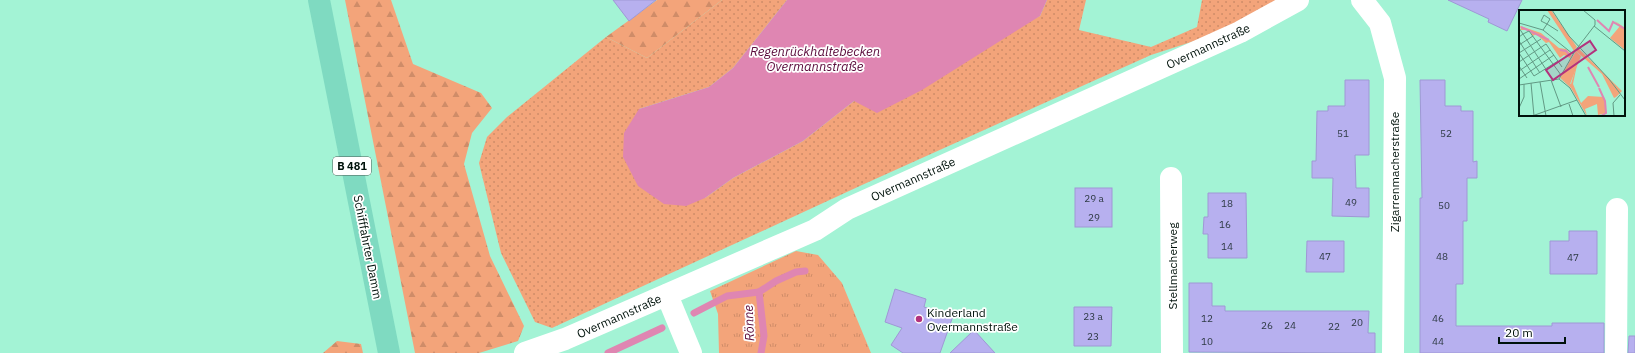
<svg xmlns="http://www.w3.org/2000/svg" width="1635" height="353" viewBox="0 0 1635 353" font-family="'IBM Plex Sans',sans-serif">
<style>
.grass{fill:url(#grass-dots)}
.forest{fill:url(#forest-firs)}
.park{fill:url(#park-tufts)}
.water{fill:#df86b2}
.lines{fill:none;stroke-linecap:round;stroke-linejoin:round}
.stream{stroke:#df86b2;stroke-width:7}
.building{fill:#b7b0ef;stroke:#9f98d5}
.street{stroke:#fff;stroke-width:22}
.primary{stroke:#7fdac1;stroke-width:22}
.poi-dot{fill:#b3327d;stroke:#fff;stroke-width:1.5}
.labels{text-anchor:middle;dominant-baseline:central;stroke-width:3.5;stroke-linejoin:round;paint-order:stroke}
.number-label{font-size:10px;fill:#2e3a44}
.shield{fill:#fff;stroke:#4c5954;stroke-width:1}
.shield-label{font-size:11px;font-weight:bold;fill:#00120b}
.street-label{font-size:12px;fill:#00120b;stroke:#fff}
.poi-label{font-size:12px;fill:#00120b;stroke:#fff;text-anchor:start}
.water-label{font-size:13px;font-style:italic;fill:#5b0c3c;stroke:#fff}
.inset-river{fill:none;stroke:#df86b2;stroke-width:2}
.inset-road{fill:none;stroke:#629984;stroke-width:1}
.view{fill:#b3327d;fill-opacity:0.15;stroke:#b3327d;stroke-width:2}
.inset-edge{fill:none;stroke:#00120b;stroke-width:2}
</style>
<defs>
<pattern id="grass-dots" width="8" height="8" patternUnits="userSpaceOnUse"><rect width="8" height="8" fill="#f3a47a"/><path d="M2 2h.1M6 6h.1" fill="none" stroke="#cf8c68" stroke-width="1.8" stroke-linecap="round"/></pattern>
<pattern id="forest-firs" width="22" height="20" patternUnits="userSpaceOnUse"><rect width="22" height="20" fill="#f3a47a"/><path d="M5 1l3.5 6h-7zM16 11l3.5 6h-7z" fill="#cf8c68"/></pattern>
<pattern id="park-tufts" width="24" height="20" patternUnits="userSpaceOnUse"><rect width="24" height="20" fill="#f3a47a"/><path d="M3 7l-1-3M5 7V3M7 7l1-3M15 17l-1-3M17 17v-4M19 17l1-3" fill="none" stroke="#cf8c68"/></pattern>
</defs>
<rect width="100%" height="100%" fill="#a3f3d5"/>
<path class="grass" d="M722 0H787L733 68 709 87 639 109 705 198 733 178 803 141 854 101 1040 16 1047 0H1086L1079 30 1151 47 1197 27 1202 0H1278L1210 36 1151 55 862 185 552 328 535 322 501 253 479 163 487 137 507 117 606 37 647 58Z"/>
<g class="forest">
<path d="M345 0H391L413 64 481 93 492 108 472 133 464 164 490 256 524 326 518 341 479 353H415Z"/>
<path d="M657 0H722L647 58 606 37Z"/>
<path d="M337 341 361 344 363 353H323Z"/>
</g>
<path class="park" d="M796 251 818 255 842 283 871 353H719L718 314 710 291Z"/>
<path class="water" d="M787 0H1047L1040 16 922 90 877 113 854 101 803 141 733 178 705 198 686 206 664 204 638 186 623 157 624 133 639 109 709 87 733 68Z"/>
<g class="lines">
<g class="stream">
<path d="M759 292 764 336 761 353"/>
<path d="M694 313 727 296 759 292 776 281 796 272 805 271"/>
<path d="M608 353 662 328"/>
</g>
</g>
<g class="building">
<path d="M613 0H656L629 21Z"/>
<path d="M1448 0H1522L1507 31 1488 22 1489 19Z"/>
<path d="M1345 80H1369V155H1355L1356 188H1369V217L1332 216 1333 178H1312V161H1316L1317 111H1328V106H1345Z"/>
<path d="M1420 80H1445V106H1461V111H1473V162L1477 161V178H1467V221H1463V284H1456V326H1552V323H1604V353H1420V198H1422Z"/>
<rect x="1075" y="188" width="37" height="39"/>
<path d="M1208 193H1246L1247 258H1208V234H1203L1204 217H1208Z"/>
<path d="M1569 231H1597V274H1550V241H1569Z"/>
<path d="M1307 241H1344V272H1306Z"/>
<path d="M1189 283H1212V306H1225V311H1369L1368 333H1375V353L1189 352Z"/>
<path d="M895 289 926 299 924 307 953 316 940 353H903L891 345 902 328 885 322Z"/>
<path d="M1074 307H1112L1111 346H1074Z"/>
<path d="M974 330 995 353H950Z"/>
<path d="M1629 336H1635V353H1628Z"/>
</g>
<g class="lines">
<g class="street">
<path d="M1362 0 1380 23 1395 78 1393 353"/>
<path d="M1171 178 1172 353"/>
<path d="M667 295 691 353"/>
<path d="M525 353 565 339 815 230 847 209 1240 32 1298 0"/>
<path d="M1616 353 1617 209"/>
</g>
<path class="primary" d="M319 0 389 353"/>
</g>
<circle class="poi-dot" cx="919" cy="319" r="4"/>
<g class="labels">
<g class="number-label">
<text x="1343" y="133">51</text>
<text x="1446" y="133">52</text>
<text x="1094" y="198">29 a</text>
<text x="1351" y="202">49</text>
<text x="1227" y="203">18</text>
<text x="1444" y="205">50</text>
<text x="1094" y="217">29</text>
<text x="1225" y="224">16</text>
<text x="1227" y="246">14</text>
<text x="1325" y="256">47</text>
<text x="1442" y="256">48</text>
<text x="1573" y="257">47</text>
<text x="1093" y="316">23 a</text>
<text x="1207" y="318">12</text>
<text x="1438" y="318">46</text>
<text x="1357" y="322">20</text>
<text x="1267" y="325">26</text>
<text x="1290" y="325">24</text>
<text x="1334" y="326">22</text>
<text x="1093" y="336">23</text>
<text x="1207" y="341">10</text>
<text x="1438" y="341">44</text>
</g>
<rect class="shield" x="333" y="157" width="38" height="18" rx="3"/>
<g class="shield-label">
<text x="352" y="166">B 481</text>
</g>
<g class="street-label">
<text transform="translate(1208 46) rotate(-25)">Overmannstraße</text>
<text transform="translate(1394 172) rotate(-90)">Zigarrenmacherstraße</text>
<text transform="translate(913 179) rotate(-24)">Overmannstraße</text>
<text transform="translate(368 247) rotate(79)">Schifffahrter Damm</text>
<text transform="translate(1172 266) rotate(-90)">Stellmacherweg</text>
<text transform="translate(619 316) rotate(-24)">Overmannstraße</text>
</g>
<g class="poi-label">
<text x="927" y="312">Kinderland<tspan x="927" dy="14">Overmannstraße</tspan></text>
</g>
<g class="water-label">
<text x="815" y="51">Regenrückhaltebecken<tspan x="815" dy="15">Overmannstraße</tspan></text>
<text transform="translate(749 323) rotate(-92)">Rönne</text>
</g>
</g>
<g transform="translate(1519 10)">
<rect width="106" height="106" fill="#a3f3d5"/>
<path d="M28 0H32L58 37 55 41ZM96 11 106 18V40L91 28 101 16ZM57 41 62 46 51 74 41 68Z" fill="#f3a47a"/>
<path d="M59 38 103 81 97 87 95 88 83 64 57 41ZM59 50 54 74 62 93 69 86 85 87 87 103 79 105 78 94 66 99 68 106 52 78 41 68 52 74Z" fill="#f3a47a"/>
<path d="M1 16 22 23 40 38 47 39 53 45 51 48 45 45 41 48 30 32 27 33 17 24 14 26 10 20H2Z" fill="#f3a47a"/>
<path class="inset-river" d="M78 10 90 21 94 12 106 19M2 17 30 30M41 40 47 41 51 46M69 57 80 77M80 78 86 91 87 103 82 106"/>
<path class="inset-road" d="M33 0 50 26 90 69 106 90M0 5V18L4 24 0 27M0 13 24 20 54 44M75 16 106 41M24 20 28 14 31 9 25 5 22 11 28 14 39 21M22 29 0 43 15 66 39 51M0 31 21 63M0 35 14 26M0 52 27 34 43 57M0 56 8 68M0 61 31 40M30 64 4 24 10 21 42 65M0 69 35 45M40 69 56 41 76 15V10L64 0M40 69 51 78 67 106M32 70 42 97M21 72 27 106M12 73 15 106M0 75 40 69M50 94 54 106M0 98 5 87V74M13 106 58 90M95 106 94 93 101 85"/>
<path class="view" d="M71 31 77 40 34 70 27 60Z"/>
<rect width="106" height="106" class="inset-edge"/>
</g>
<path d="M1499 337v6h66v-6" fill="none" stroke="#00120b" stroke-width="2"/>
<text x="1505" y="337" font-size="12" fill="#00120b" stroke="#ffffff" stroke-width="3" paint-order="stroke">20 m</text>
</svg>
